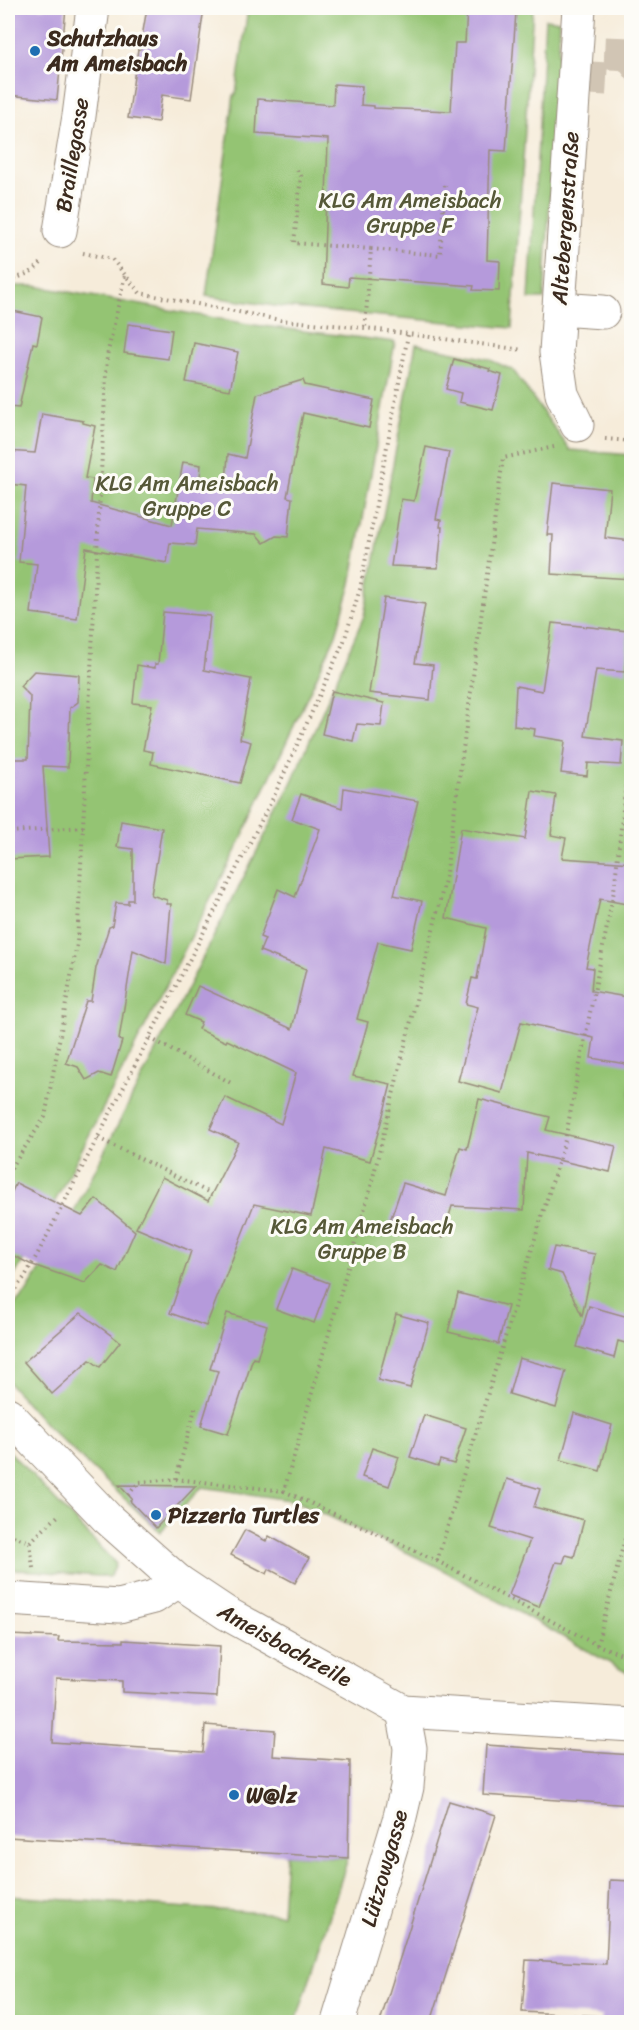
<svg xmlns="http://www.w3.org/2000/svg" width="639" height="2030" viewBox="0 0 639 2030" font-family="Sriracha,sans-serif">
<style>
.green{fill:#94c473;stroke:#687748;stroke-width:1.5}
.building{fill:#b59adb}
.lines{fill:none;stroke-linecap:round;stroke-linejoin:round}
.minor-tunnel{stroke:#d1c5b4;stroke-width:33;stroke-dasharray:33 16;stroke-linecap:butt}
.minor-casing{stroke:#988b7c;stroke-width:35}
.path{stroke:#988b7c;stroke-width:4;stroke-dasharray:1.5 4.5;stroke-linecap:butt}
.minor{stroke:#fff;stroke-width:33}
.poi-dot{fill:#1f6fb2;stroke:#fdfcf7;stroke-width:2}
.labels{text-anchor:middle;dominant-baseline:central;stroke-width:6;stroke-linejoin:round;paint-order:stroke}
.poi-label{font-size:22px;font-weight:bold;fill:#3b2a1e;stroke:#fdfcf7;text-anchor:start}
.street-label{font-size:22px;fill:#3b2a1e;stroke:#fdfcf7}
.park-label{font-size:22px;fill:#565838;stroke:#fdfcf7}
</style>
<rect width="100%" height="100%" fill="#fdfcf7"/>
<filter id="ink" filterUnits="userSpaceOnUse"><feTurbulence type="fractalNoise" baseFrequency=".0167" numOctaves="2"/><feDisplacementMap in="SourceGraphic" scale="12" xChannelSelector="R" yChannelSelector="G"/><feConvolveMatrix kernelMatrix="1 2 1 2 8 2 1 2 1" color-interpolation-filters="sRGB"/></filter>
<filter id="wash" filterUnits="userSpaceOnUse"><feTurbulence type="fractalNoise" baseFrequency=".008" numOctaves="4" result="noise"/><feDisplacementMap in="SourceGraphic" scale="24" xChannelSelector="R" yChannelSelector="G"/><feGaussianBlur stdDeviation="1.35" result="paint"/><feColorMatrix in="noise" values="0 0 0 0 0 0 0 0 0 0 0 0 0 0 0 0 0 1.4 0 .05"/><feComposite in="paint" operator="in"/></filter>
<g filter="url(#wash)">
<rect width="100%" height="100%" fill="#f6ecda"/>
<g class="green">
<path d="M248 8H533L512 328 282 307 206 296 234 95 236 94Z"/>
<path d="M545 19 560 21 544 299H529Z"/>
<path d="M8 286H35L254 325 395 342 351 584 336 635 240 842 32 1246 8 1286Z"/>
<path d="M416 344 488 359 513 370 570 450 631 455V1675L434 1565 296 1501 202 1487 160 1532 48 1427 8 1382V1312L26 1293 63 1233 289 788 364 616Z"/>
<path d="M8 1450 116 1564 110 1577 8 1569Z"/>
<path d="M286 1854 348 1858 296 2022H8V1896L282 1914Z"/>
</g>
<g id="blocks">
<g class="building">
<path d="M8 8H66L57 100 8 95Z"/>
<path d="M147 8H204L191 99 162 95 158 122 128 118 138 49H140Z"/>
<path d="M467 9 516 12 506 151 490 150 487 260 500 261 499 291 473 290 474 286 349 277 348 287 323 284 328 139 256 134 258 99 333 105 334 84 362 86 361 105 374 106V108L451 111 455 43H465Z"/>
<path d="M8 310 42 317 37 344 33 343 19 408 8 407Z"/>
<path d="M128 324 172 330 168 359 124 353Z"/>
<path d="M194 343 238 352 230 390 186 382Z"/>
<path d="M454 359 490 369 489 371 502 375 493 410 459 402 461 393 446 389Z"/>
<path d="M303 380 305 385 374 400 369 428 303 413 287 497 292 498 288 537 276 536 264 543 256 534 197 529 195 545 170 543 167 563 86 548 77 619 31 613 37 564 19 562 26 486 8 484V451L35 453 42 414 83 421V423L95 426 85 478 93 479 91 503 172 525 183 462 201 465 200 479 226 483 228 454 245 458 257 394Z"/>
<path d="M426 447 449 452 436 519 441 520 440 527H442L438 568 391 566 401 499 414 501Z"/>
<path d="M553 483 610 489 605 538 632 541V579L551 574 553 535H547Z"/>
<path d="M384 598 425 604 415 663 433 665 430 700 369 693Z"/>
<path d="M163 612 210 616 204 670 251 679 240 739 251 742 240 783 151 764 153 752 143 750 152 705 133 703 137 665 155 668V664H158Z"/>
<path d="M552 623 628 631 625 672 596 670 585 736 623 741 621 765 588 763 587 776 561 773 565 741 534 736 535 729 514 726 516 686 542 691Z"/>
<path d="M34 671 79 675 78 702 70 708 68 767 43 766 49 857 8 859V759H28L30 696 20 686Z"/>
<path d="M332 691 384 703 381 726 357 724 353 741 322 734Z"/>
<path d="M344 788 418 801 394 895 422 901 411 949 378 942 357 1019 368 1022 353 1076 391 1084 385 1108 370 1161 326 1149 311 1216 254 1204 206 1326 170 1313 191 1251 136 1228 162 1177 208 1201 238 1142 210 1129 225 1097 281 1124 296 1073 227 1040 226 1042 198 1029 201 1022 185 1015 198 986 292 1029 306 969 260 951 265 939 260 937 278 889 295 897 320 829 292 819 301 794 342 808Z"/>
<path d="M532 791 556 795 551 835 566 838 562 858 632 863V905L600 899 586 967 593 968 591 991 632 998V1065L591 1058 594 1038 521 1022 502 1093 458 1081 478 1007 466 1004 472 978 477 979 486 928 446 918 461 828 525 839Z"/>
<path d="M121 821 162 828 151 895 167 900V904H171L166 964 133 950 119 1040 122 1041 111 1077 99 1073 86 1080 78 1067 66 1063 86 1001H91L96 968 109 927 112 926 116 903 128 904V900H133V849L117 847Z"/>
<path d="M479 1099 550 1117 546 1130 616 1146 610 1172 527 1153 524 1210 452 1206 443 1237 390 1221 403 1183 446 1196 460 1147 467 1149Z"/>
<path d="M16 1183 82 1216 96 1199 135 1231 117 1272 102 1265 85 1283 30 1264 8 1253V1200Z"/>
<path d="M554 1247 595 1254 582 1316 562 1274 548 1270Z"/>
<path d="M292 1269 329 1283 314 1323 276 1309Z"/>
<path d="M458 1293 508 1306 498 1344 448 1332Z"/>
<path d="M589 1306 632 1318V1345L618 1341 614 1358 577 1347Z"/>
<path d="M81 1313 120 1342 100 1367 90 1360 52 1394 24 1362Z"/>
<path d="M227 1313 267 1325 257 1359 253 1358 228 1434 201 1426 218 1371 210 1369Z"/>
<path d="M396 1314 429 1323 410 1388 378 1380Z"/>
<path d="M519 1358 566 1371 556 1408 509 1394Z"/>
<path d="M574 1413 612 1425 600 1471 561 1460Z"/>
<path d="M424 1415 466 1428 454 1464 440 1460 438 1466 410 1457Z"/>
<path d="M372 1448 399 1457 389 1486 362 1477Z"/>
<path d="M507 1479 540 1489 534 1507 584 1520 574 1557 566 1555 563 1563 556 1562 539 1607 509 1595 530 1540 491 1528Z"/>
<path d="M119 1485 196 1486 156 1528 130 1501 132 1499Z"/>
<path d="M245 1530 266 1541 269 1536 309 1558 295 1583 269 1569 267 1574 231 1555Z"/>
<path d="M8 1635 59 1637 58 1641 123 1642V1640L220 1646 217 1697 122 1692V1681L56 1678 52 1742 203 1752 205 1725 275 1730 273 1756 350 1761 348 1858 8 1837Z"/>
<path d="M486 1745 632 1755V1805L483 1795Z"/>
<path d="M449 1801 496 1815 431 2022H380Z"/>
<path d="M610 1880 632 1881V2022H601L602 2016 522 2012 526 1960 606 1964Z"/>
</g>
</g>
</g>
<g filter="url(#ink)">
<use href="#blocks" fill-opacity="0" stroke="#988b7c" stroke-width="1.5"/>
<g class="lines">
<path class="minor-tunnel" d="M574 77 608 79 620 70 622 22"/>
<g class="minor-casing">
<g id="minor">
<path d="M60 231 79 116 93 8"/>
<path d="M559 309 603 312"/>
<path d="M577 425 562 394 556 352 579 8"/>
<path d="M8 1414 107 1518 178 1581 226 1613 403 1711 632 1725"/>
<path d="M8 1599 119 1606 154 1597 178 1581"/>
<path d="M338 2022 399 1821 407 1787 410 1748 403 1711"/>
</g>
</g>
<g class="path">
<path d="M297 170 301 176 294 243 371 249 365 328"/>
<path d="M371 249 440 255 445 185"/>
<path d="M83 253 112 259 140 293 280 320 365 328 523 350"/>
<path d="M8 280C21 277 36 272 43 260"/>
<path d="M605 439 632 441"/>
<path d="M554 447 503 458 445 880 371 1186 284 1491 437 1561 597 1645 632 1658"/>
<path d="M10 832 83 827"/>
<path d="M150 1038 231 1083"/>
<path d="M98 1138 212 1194"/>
<path d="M8 1173 45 1117 77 944 107 356 125 275"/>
<path d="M8 1298 24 1278 37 1255 274 796 344 641 360 589 408 335"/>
<path d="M176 1479 196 1405"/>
<path d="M128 1495 139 1482 176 1479 284 1491"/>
<path d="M8 1534 30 1542 33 1568"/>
<path d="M30 1542 60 1514"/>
<path d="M437 1561 565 1140 614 891 632 729"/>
<path d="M597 1645 632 1512"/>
</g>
<use href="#minor" class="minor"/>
</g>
</g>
<g class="poi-dot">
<circle cx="35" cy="51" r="6"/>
<circle cx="156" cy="1515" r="6"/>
<circle cx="234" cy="1795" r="6"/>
</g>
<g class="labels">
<g class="poi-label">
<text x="47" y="38">Schutzhaus<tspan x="47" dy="25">Am Ameisbach</tspan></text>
<text x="168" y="1515">Pizzeria Turtles</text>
<text x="246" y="1795">W@lz</text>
</g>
<g class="street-label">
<text transform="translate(72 155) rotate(-81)">Braillegasse</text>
<text transform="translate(565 218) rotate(-86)">Altebergenstraße</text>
<text transform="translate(285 1645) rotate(29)">Ameisbachzeile</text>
<text transform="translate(384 1868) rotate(-74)">Lützowgasse</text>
</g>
<g class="park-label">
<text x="410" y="200">KLG Am Ameisbach<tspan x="410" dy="25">Gruppe F</tspan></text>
<text x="187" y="483">KLG Am Ameisbach<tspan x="187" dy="25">Gruppe C</tspan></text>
<text x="362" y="1226">KLG Am Ameisbach<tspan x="362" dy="25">Gruppe B</tspan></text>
</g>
</g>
<rect width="639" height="2030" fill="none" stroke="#fdfcf7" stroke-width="30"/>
</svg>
